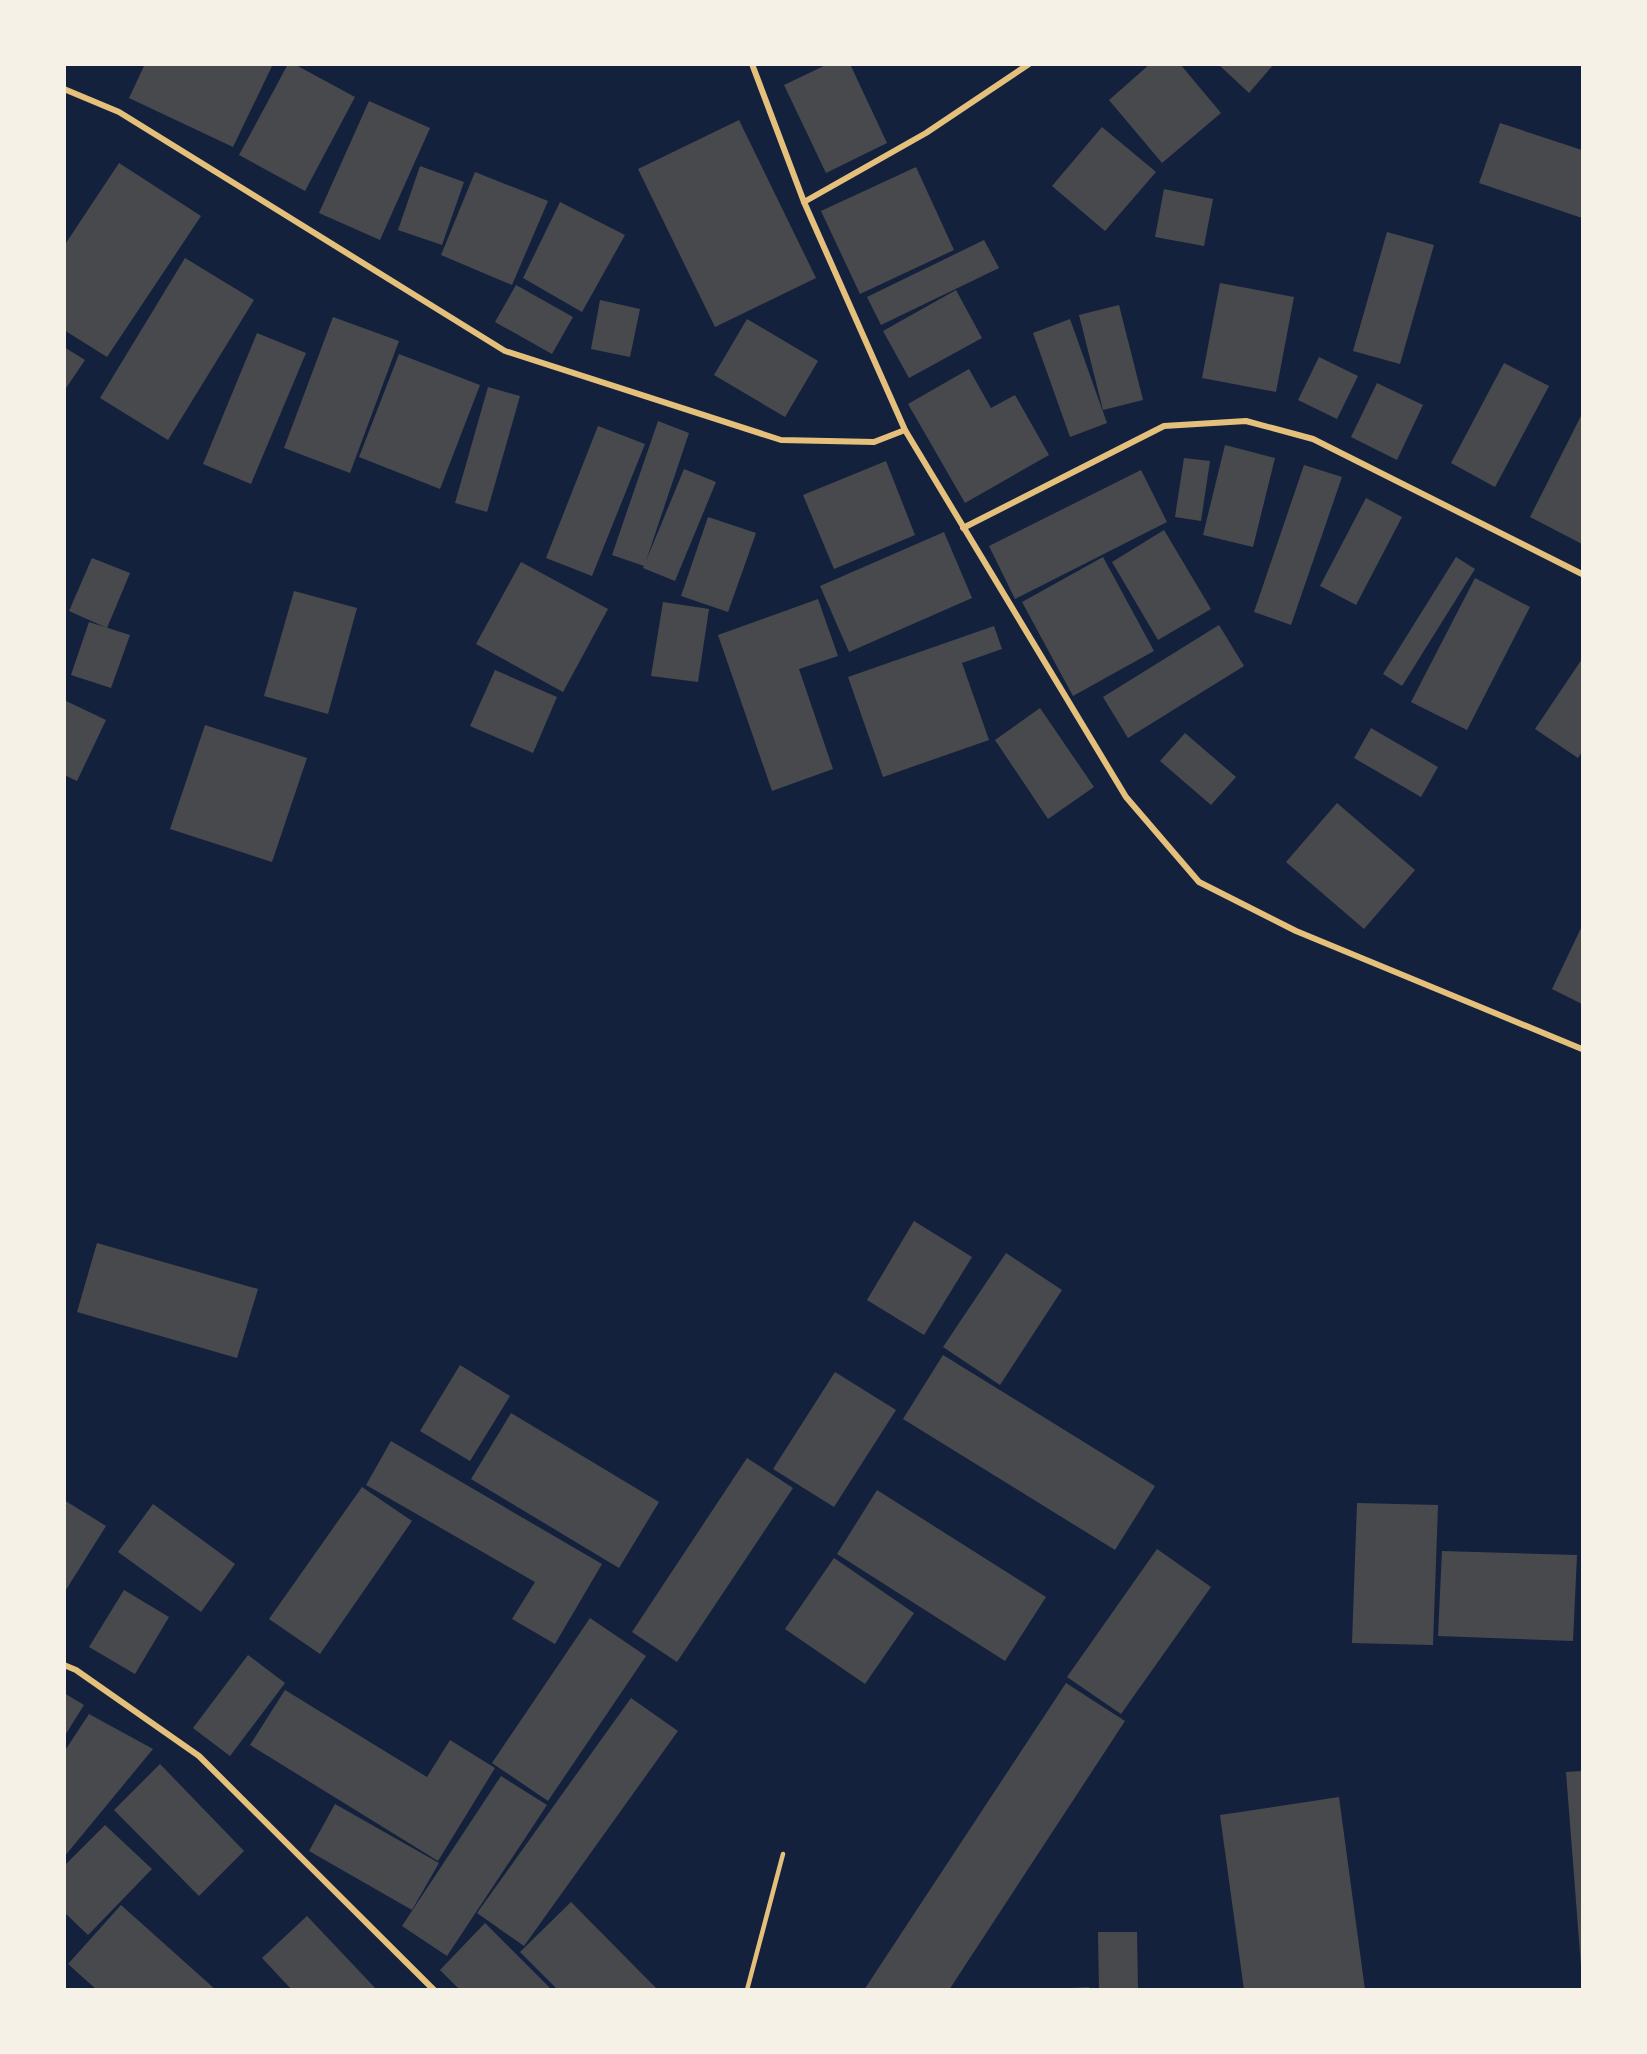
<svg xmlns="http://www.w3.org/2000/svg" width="1647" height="2054" viewBox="0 0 1647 2054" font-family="'Sofia Sans Condensed',sans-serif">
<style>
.building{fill:#48494c}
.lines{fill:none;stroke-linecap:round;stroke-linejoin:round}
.service{stroke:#e5c07b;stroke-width:4.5}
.minor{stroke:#e5c07b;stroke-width:6}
</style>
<rect width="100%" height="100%" fill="#14213d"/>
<g class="building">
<path d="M145 64H273L233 147 129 98Z"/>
<path d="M288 64H294L355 97 305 191 239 155Z"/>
<path d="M828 64H850L887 143 826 173 784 85Z"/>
<path d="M1150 64H1180L1221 113 1162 163 1109 100Z"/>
<path d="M1218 64H1274L1249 93Z"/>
<path d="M369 101 430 128 380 240 319 213Z"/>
<path d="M739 120 816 278 715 327 638 169Z"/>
<path d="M1500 123 1582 150V218L1479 183Z"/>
<path d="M1102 127 1156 172 1105 231 1052 186Z"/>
<path d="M119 163 201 216 107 357 64 330V246Z"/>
<path d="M420 166 464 182 442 245 398 230Z"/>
<path d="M916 167 954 250 860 294 821 211Z"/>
<path d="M475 172 548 201 512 285 441 255Z"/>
<path d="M1164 189 1213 199 1204 246 1155 237Z"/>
<path d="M560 202 625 235 582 312 523 278Z"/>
<path d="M1387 232 1434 245 1400 364 1353 351Z"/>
<path d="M984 240 999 268 881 325 867 297Z"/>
<path d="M185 258 254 300 168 440 100 398Z"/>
<path d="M1220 283 1294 297 1276 392 1202 378Z"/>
<path d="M516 285 573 317 552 354 495 322Z"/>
<path d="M956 290 982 338 909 378 883 331Z"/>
<path d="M600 300 640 309 630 357 591 349Z"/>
<path d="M1119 305 1143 400 1103 410 1079 315Z"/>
<path d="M333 317 399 341 350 473 284 448Z"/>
<path d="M747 319 818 361 785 417 714 375Z"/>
<path d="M1070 319 1107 423 1070 437 1033 333Z"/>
<path d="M257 333 306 353 251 484 203 464Z"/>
<path d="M64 347 85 360 64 391Z"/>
<path d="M399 354 480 385 440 489 359 457Z"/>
<path d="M1319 357 1358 376 1337 419 1298 400Z"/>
<path d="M1504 363 1549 386 1495 487 1451 463Z"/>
<path d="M969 369 991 408 1015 395 1049 455 965 503 908 404Z"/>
<path d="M1377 383 1423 405 1397 460 1351 437Z"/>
<path d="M488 387 520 396 487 512 455 503Z"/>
<path d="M1582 414V544L1530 517Z"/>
<path d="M658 421 689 433 646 561 684 469 716 482 675 581 643 568 644 566 612 555Z"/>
<path d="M598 426 645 444 592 576 546 558Z"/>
<path d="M1225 445 1275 458 1253 547 1203 535Z"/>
<path d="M1184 458 1210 461 1201 521 1175 517Z"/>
<path d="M886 461 915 535 834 569 803 495Z"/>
<path d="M1304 465 1342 477 1291 625 1254 612Z"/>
<path d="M1141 470 1167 522 1015 599 989 546Z"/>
<path d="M1366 498 1402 517 1356 605 1320 586Z"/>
<path d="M708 517 756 533 728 612 681 596Z"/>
<path d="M1164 530 1211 609 1158 640 1112 562Z"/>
<path d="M944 532 972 598 849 652 820 586Z"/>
<path d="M1103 557 1154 651 1073 696 1022 602Z"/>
<path d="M1456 557 1475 569 1402 686 1383 674Z"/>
<path d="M92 558 130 573 107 628 69 611Z"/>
<path d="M521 562 608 609 563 692 476 644Z"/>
<path d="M1475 578 1530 607 1467 730 1411 702Z"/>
<path d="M294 591 357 608 328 714 264 696Z"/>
<path d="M818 599 838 656 799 669 833 769 772 791 718 635Z"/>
<path d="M663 602 709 609 698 682 651 676Z"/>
<path d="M89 622 130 635 111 688 71 675Z"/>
<path d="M1219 625 1244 666 1128 738 1103 697Z"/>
<path d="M994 626 1002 649 962 663 989 740 883 777 848 677Z"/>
<path d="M1582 659V752L1578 758 1535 729Z"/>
<path d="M495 670 557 697 533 753 470 726Z"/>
<path d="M64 700 106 720 77 781 64 775Z"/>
<path d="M1040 708 1094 787 1048 819 995 740Z"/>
<path d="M205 725 307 758 272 862 170 829Z"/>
<path d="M1371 728 1438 767 1421 797 1354 758Z"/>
<path d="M1185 733 1236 777 1211 805 1160 761Z"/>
<path d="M1337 803 1415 870 1364 929 1286 862Z"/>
<path d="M1582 926V1004L1552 989Z"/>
<path d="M914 1221 972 1257 924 1335 867 1300Z"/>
<path d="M97 1243 258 1289 237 1358 77 1312Z"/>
<path d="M1006 1253 1062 1290 1000 1385 943 1347Z"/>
<path d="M943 1355 1155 1486 1115 1550 903 1419Z"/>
<path d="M460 1365 510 1396 470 1461 420 1431Z"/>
<path d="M835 1372 896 1410 834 1507 773 1469Z"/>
<path d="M511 1413 659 1502 619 1568 471 1479Z"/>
<path d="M391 1441 602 1564 555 1644 512 1619 535 1582 366 1485Z"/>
<path d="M747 1458 793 1488 677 1662 632 1632Z"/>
<path d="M362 1487 412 1521 320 1654 269 1619Z"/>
<path d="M877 1490 1046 1597 1005 1661 837 1554Z"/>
<path d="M64 1500 106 1526 64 1593Z"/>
<path d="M1357 1503 1438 1505 1433 1645 1352 1643Z"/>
<path d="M153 1504 235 1564 201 1612 118 1552Z"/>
<path d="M1157 1549 1211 1587 1121 1714 1067 1677Z"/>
<path d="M1442 1551 1577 1555 1573 1641 1438 1636Z"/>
<path d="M834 1558 914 1613 865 1684 785 1629Z"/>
<path d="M124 1590 169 1617 135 1674 89 1647Z"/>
<path d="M590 1618 646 1656 548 1801 492 1763Z"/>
<path d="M248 1655 285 1683 230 1756 193 1728Z"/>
<path d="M1066 1683 1125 1721 949 1990H864Z"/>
<path d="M285 1690 427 1777 450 1740 495 1768 438 1861 250 1745Z"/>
<path d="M64 1693 84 1705 64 1737Z"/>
<path d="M631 1698 678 1731 524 1946 477 1913Z"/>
<path d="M89 1714 153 1749 64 1857V1752Z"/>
<path d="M160 1764 244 1851 199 1896 114 1810Z"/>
<path d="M1582 1771V1966H1581L1566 1772Z"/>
<path d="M501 1776 547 1805 447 1956 402 1926Z"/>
<path d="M1339 1797 1365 1990H1244L1220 1815Z"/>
<path d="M335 1804 439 1863 412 1910 309 1851Z"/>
<path d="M105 1825 152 1869 88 1935 64 1912V1866Z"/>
<path d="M571 1902 658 1990H558L520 1952Z"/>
<path d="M121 1905 216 1990H97L68 1964Z"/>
<path d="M307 1916 377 1990H292L262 1958Z"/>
<path d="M485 1923 552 1990H460L440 1970Z"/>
<path d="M1098 1932H1137L1138 1990H1099Z"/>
<path d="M1089 1987V1990H1070V1988Z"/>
</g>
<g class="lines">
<path class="service" d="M747 1990 783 1854"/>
<g class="minor">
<path d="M752 64 804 202 905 430 1126 797 1199 882 1296 931 1582 1049"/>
<path d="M64 89 119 112 505 351 781 440 874 442 905 430"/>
<path d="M804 202 926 133 1029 64"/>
<path d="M963 528 1164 426 1246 421 1313 439 1582 574"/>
<path d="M64 1665 76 1670 199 1756 434 1990"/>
</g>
</g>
<rect width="1647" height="2054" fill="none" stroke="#f6f1e7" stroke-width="132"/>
</svg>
